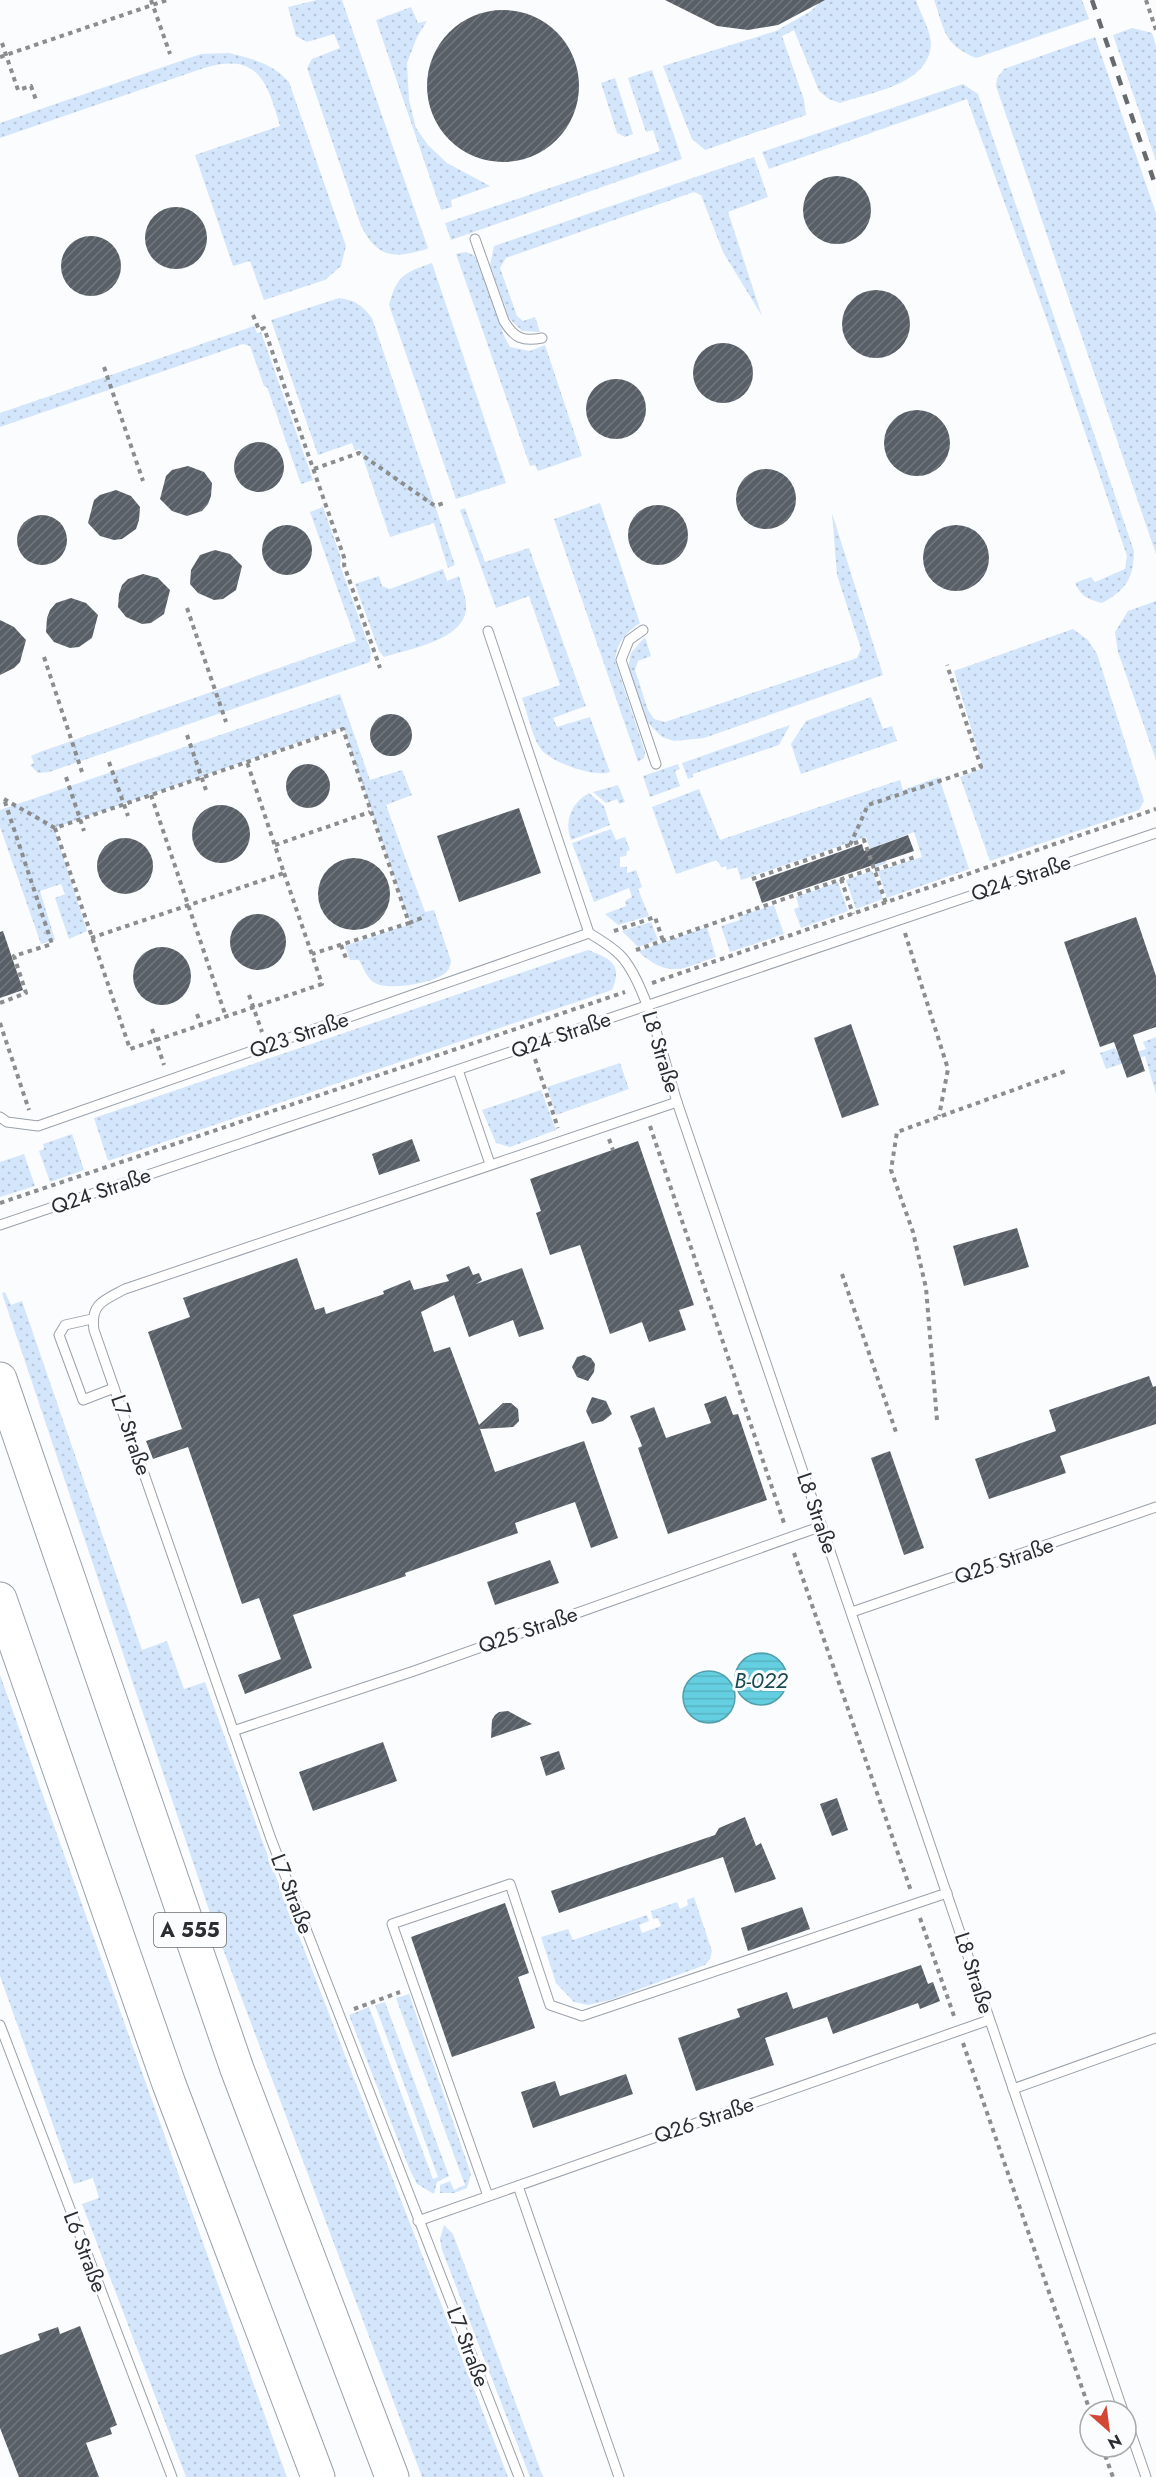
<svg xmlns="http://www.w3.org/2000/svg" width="1156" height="2477" viewBox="0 0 1156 2477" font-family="Jost,sans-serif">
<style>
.grass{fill:url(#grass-dots)}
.water{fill:url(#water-rules);stroke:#539fac;stroke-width:1.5}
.building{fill:url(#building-hatch)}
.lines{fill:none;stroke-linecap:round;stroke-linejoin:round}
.service-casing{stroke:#9aa1aa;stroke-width:11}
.motorway-casing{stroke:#9aa1aa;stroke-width:35}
.path{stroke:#8b8d8f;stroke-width:4;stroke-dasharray:4.5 4.5;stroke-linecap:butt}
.service{stroke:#fff;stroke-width:9}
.motorway{stroke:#fff;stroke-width:33}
.rail{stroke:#686b6d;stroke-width:4.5;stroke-dasharray:10 10;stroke-linecap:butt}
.labels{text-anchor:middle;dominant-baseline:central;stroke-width:6;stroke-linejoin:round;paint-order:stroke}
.shield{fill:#fafcfd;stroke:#696c6e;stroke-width:1.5}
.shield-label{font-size:20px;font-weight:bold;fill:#2b2e31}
.street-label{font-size:21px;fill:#2b2e31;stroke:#fafcfd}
.water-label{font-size:22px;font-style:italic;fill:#1a4a51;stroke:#fafcfd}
</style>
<defs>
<pattern id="grass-dots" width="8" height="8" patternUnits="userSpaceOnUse" patternTransform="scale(1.5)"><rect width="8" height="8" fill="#d4e6fb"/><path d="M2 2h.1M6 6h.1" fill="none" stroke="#b6c6d8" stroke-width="1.8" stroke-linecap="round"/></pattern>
<pattern id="water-rules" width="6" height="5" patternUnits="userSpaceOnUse" patternTransform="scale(1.5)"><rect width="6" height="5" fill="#64cfe0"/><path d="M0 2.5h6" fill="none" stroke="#57b2c1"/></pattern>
<pattern id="building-hatch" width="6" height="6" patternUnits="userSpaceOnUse" patternTransform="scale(1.5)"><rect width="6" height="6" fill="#585f66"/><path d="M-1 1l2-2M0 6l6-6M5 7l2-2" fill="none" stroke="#72777d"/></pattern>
</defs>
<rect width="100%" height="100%" fill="#fafcfd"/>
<g class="grass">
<path d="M317 0H342L428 248 427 249C393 259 378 258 361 226L307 68 312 59 340 48 334 34 307 42 296 36 288 7Z"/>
<path d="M822 0H916C920 13 931 31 931 44 929 85 871 92 840 103L829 99 819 91 794 30 782 36 804 100 806 115 705 150 692 139 663 66 776 31 811 11Z"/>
<path d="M934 0H1082L1089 19 976 58C943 44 945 31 934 0Z"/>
<path d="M411 7 418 23 427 21 417 37 407 63 409 100 416 128 428 145 447 163 490 186 451 200 452 207 441 210 376 20Z"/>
<path d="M1132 28 1152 33 1156 46V161L1113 35Z"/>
<path d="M1095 37 1156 213V554L996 86 997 78 1004 69Z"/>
<path d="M229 53C252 59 272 63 289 82L346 246 341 266 325 280 264 300 250 261 233 266 195 155 280 126C267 80 257 52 204 68L0 138V123L201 54Z"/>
<path d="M652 70 682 159 451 240 445 223 660 151 653 130 646 132 628 78Z"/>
<path d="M615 78 633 134 625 137 617 133 601 83Z"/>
<path d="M963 84 978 94 1134 551C1133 579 1127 589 1102 603 1087 599 1081 596 1075 583L1091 577 1095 582 1125 569 1127 556 1048 323 967 99 769 169 762 152Z"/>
<path d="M754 157 768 197 728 212 762 316 723 252 701 195 694 192 506 258 500 268 517 316 523 321 535 317 540 332 522 331 509 318 490 265 494 246Z"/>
<path d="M466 252 475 256 505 338 510 347 530 351 545 345 582 456 538 471 535 465 530 466 456 254Z"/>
<path d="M432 263 506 483 456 499 389 305C397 275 404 273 432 263Z"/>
<path d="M339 298C355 300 362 305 372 318L455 565 448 568 434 523 390 537 360 449 355 451 352 443 318 455 271 320Z"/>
<path d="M254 326 257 333 261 332 313 480 301 484 267 387 264 386 250 346 243 344 0 427V413Z"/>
<path d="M600 503 640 623C625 634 617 642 615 661L645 752 644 758 638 762 554 519Z"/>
<path d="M323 507 341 558 340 565 371 652 370 662 49 772 38 773 30 765 34 763 31 756 40 752 356 641 310 512Z"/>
<path d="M465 508 485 562 529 548 586 706 553 718 557 727 590 717 610 772C595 778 549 762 540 748 531 734 528 714 522 698L560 685 529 596 496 608 460 510Z"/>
<path d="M832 513 883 675 704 738 674 741 662 737 646 721 628 668 631 653 645 637 651 656 638 661 635 670 648 710 654 719 665 722 857 658 861 649 837 575Z"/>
<path d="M443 569 447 581 459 576C461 586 467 598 466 608 465 640 409 649 384 657L379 651 355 584 379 576 382 586 390 589Z"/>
<path d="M1156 601V760L1118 652 1115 632 1128 611Z"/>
<path d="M1073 629 1088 640 1097 654 1144 801 1139 810 990 861 960 777 983 768 954 671Z"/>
<path d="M340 694 370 780 402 770 412 795 386 805 425 912 434 910 451 961C451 963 449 969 448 970 440 983 388 991 375 983 367 979 363 967 359 960H350L345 946 410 924 343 727 54 828 87 931 69 939 55 898 65 894 61 884 40 891 55 940 41 944 0 827V810Z"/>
<path d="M871 697 883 729 892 726 897 741 801 774 791 744 806 721Z"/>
<path d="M790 725 779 745 693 774V777L688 779 682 763Z"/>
<path d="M678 764 680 769 675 771 680 786 650 797 643 776Z"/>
<path d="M939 777 969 869 887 898 878 871 922 857 914 832 880 845 886 863 876 867 866 837 741 880 737 867 727 870 726 866 721 867 717 860 676 874 652 807 699 789 720 840 900 780 903 790Z"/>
<path d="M618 785 625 802 619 804 617 799 606 803 593 792Z"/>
<path d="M589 793 604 806 610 825 571 840C564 821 571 803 589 793Z"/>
<path d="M611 829 616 840 625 837 630 850 627 851 626 856 620 857V867H627V873L636 870 642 887 638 889 649 916 618 925 605 914 626 906 625 901 632 897 629 888 594 902 572 843Z"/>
<path d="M872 871 883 899 856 909 846 880Z"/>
<path d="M838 882 848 911 801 928 794 909 799 907 796 897Z"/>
<path d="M774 905 784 934 730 952 721 926 740 920 739 916Z"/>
<path d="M651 922 658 940 638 947 622 931Z"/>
<path d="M707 927 716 957C690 965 674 978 649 960 645 957 642 956 639 951Z"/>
<path d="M588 950C611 959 623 964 612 990L108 1161 94 1118Z"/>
<path d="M1156 1037V1094L1145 1056 1106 1069 1100 1053 1115 1048 1119 1055 1136 1048 1137 1052 1146 1049 1143 1042Z"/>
<path d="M620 1063 629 1089 556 1115 547 1087Z"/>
<path d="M541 1090 556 1130 510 1147 496 1143 482 1110Z"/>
<path d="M72 1134 84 1170 50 1182 39 1151 44 1149 43 1144Z"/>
<path d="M24 1154 35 1186 0 1197V1162Z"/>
<path d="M5 1292 11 1305 22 1301 142 1650 167 1641 184 1689 205 1682 263 1843 508 2477H422L214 1925 2 1293Z"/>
<path d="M0 1675 285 2472 287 2477H186L82 2204 99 2198 93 2178 74 2184 0 1976Z"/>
<path d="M694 1897 712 1951 710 1959 705 1965 610 2000 588 2005 574 2002 556 1983 541 1937 568 1929 573 1940 647 1915 649 1921 639 1925 642 1933 661 1926 658 1918 653 1919 651 1911 677 1902 680 1909 688 1905 687 1900Z"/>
<path d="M409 1994 471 2174 467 2188 454 2193H440V2185L450 2181 454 2190 465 2185 396 1998Z"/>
<path d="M385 2002 449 2176 437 2182 434 2194 417 2184 409 2168 349 2015 369 2007 433 2179 438 2177 375 2005Z"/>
<path d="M444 2225 453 2234 543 2477H530L442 2250 440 2239Z"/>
</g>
<g class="water">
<circle cx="761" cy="1679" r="26"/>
<circle cx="709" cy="1697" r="26"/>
</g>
<g class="building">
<path d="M665 0H825L778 25 748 30 717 26Z"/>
<circle cx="503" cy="86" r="76"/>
<circle cx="837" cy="210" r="34"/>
<circle cx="176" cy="238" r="31"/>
<circle cx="91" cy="266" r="30"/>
<circle cx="876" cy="324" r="34"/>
<circle cx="723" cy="373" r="30"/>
<circle cx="616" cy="409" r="30"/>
<circle cx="917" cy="443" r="33"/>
<circle cx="259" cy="467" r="25"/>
<path d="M188 466 204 472 212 483 211 496 208 504 202 511 187 516 172 511 160 499 166 476 172 470Z"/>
<circle cx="766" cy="499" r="30"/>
<path d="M116 490 131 496 140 507 139 520 136 529 122 539 114 540 100 536 88 523 94 500 100 495Z"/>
<circle cx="658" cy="535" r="30"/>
<circle cx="42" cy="540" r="25"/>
<circle cx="956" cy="558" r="33"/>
<circle cx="287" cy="550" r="25"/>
<path d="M215 550 230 554 242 566 236 590 223 599 214 600 198 593 190 584 191 570 200 555Z"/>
<path d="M143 574 158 578 170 590 164 614 151 623 142 624 126 617 118 607 119 594 122 585 128 579Z"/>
<path d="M71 598 86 603 98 615 92 638 79 647 70 648 54 642 46 632 47 618 50 610 56 603Z"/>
<path d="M0 620 14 627 26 640 20 662 14 668 0 675Z"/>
<circle cx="391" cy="735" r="21"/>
<circle cx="308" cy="786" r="22"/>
<circle cx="221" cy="834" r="29"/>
<path d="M519 808 541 873 459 902 437 836Z"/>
<path d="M908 835 914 851 762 903 755 882 862 844 864 851Z"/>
<circle cx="125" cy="866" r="28"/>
<circle cx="354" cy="894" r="36"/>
<circle cx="258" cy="942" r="28"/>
<path d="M1136 917 1156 976V1027L1133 1035 1145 1071 1127 1078 1114 1042 1100 1047 1064 942Z"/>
<path d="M3 931 23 990 0 998V932Z"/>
<circle cx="162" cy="976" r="29"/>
<path d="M851 1024 879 1105 842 1118 814 1038Z"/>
<path d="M412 1139 420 1161 379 1175 372 1154Z"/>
<path d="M638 1141 694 1305 679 1310 686 1330 649 1342 642 1322 610 1334 580 1245 550 1255 536 1213 541 1211 530 1179Z"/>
<path d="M1017 1228 1029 1267 964 1286 953 1246Z"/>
<path d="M297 1258 315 1310 324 1307 326 1314 384 1294 383 1291 410 1280 414 1290 449 1281 446 1275 469 1266 473 1275 479 1273 482 1280 476 1284 522 1268 544 1329 519 1337 513 1320 469 1337 454 1295 421 1312 434 1352 450 1347 479 1425 503 1403H511L518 1409 519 1421 513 1427 480 1429 495 1472 584 1441 618 1538 591 1548 575 1502 515 1523 518 1533 405 1573 406 1576 293 1615 312 1668 245 1694 238 1675 281 1659 259 1598 242 1604 188 1447 153 1459 146 1441 182 1429 148 1332 190 1317 183 1298Z"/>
<path d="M584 1355 591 1358 595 1364 594 1372 588 1381 577 1377 572 1367 577 1357Z"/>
<path d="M1149 1376 1153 1387 1156 1386V1424L1060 1456 1066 1473 989 1499 975 1459 1056 1431 1049 1410Z"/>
<path d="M726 1396 733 1415 738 1414 767 1500 668 1534 638 1448 642 1446 630 1416 654 1407 666 1438 711 1423 704 1404Z"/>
<path d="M592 1397 606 1401 612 1414 603 1421 592 1424 586 1411Z"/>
<path d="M890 1451 924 1548 904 1555 871 1458Z"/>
<path d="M550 1560 559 1583 495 1605 487 1582Z"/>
<path d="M508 1711 532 1724 491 1738 492 1720 495 1715 499 1712Z"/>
<path d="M383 1742 397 1781 313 1811 299 1772Z"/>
<path d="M559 1751 565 1769 546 1776 540 1757Z"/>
<path d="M837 1798 848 1830 832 1836 820 1804Z"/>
<path d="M745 1817 756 1846 761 1843 776 1879 735 1893 723 1857 559 1913 551 1891 715 1835 719 1828Z"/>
<path d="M505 1903 529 1973 518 1977 535 2028 452 2057 411 1937Z"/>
<path d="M802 1907 810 1929 748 1951 741 1928Z"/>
<path d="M921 1965 928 1984 933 1982 940 2001 920 2009 918 2003 833 2034 827 2017 765 2038 774 2065 696 2091 678 2038 740 2017 737 2009 787 1992 793 2009Z"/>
<path d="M626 2074 633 2094 533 2128 521 2092 555 2081 560 2096Z"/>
<path d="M80 2326 117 2425 110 2428 112 2434 86 2443 99 2477H19L0 2428V2355L40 2340 38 2334 58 2327 60 2334Z"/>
</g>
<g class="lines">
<g class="service-casing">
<g id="service">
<path d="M475 239 504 321C514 338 523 342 542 338"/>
<path d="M643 630 629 640 621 660 656 764"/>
<path d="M488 631 589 933C599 939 611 946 620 955 646 981 665 1064 677 1102L1123 2411"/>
<path d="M458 1070 490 1164"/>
<path d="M0 1117 7 1122 38 1126 589 933"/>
<path d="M0 1225 1156 833"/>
<path d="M92 1319 65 1325 59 1335 83 1400 114 1388"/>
<path d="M852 1612 1156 1507"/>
<path d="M233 1731 414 1671 822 1526"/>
<path d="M0 2025 172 2477"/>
<path d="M1013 2089 1156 2038"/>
<path d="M518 2186 619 2477"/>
<path d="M488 2196 392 1924 510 1884 550 2005 582 2016 947 1893"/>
<path d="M418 2221 989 2020"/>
<path d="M1126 2419 1146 2477"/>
<path d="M519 2477 271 1839 94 1330C90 1303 105 1300 125 1289L677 1102"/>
</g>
</g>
<g class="motorway-casing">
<g id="motorway">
<path d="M0 1379 237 2069 392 2477"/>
<path d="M0 1599 169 2084 318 2477"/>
</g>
</g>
<g class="path">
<path d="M151 0 170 54"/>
<path d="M1146 0 1156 30"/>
<path d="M2 43 18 90 31 86 36 100"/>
<path d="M0 57 167 0"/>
<path d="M253 315 259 330 264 328 345 560 344 565 380 668"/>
<path d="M104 367 143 481"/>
<path d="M314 469 359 453 435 506 444 503"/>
<path d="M187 608 226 722"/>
<path d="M44 657 82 772"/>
<path d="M187 735 206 790"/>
<path d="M109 762 128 816"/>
<path d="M66 777 84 831"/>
<path d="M151 795 226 1017"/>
<path d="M4 799 55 828"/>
<path d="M275 845 370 812"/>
<path d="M850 845 868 805 981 767 947 665"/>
<path d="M875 870 915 857"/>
<path d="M284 873 322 984 130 1049 55 828 343 729 409 923 312 954"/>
<path d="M752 879 864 840 886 903"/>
<path d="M841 879 853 914"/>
<path d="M409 923 424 917"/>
<path d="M614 931 655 917 663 941"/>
<path d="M905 933 948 1069 939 1116"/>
<path d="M91 938 284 873 247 762"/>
<path d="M341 945 347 961"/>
<path d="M636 950 874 868"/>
<path d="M652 983 1156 809"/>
<path d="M249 995 262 1032"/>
<path d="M0 1003 26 993 14 956 52 944 4 799"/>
<path d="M197 1014 201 1025"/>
<path d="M0 1023 29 1110"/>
<path d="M152 1029 164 1065"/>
<path d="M535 1059 558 1128"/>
<path d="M650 1126 785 1526"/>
<path d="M609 1139 613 1150"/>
<path d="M0 1203 625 992"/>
<path d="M842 1274 897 1435"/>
<path d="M937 1420 926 1288 913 1232 891 1170 897 1132 1066 1071"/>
<path d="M794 1553 911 1891"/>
<path d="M920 1918 954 2016"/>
<path d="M354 2009 400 1992"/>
<path d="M963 2043 1090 2411"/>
<path d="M1102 2447 1113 2477"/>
</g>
<use href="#service" class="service"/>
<use href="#motorway" class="motorway"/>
<path class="rail" d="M1092 0 1156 187"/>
</g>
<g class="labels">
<rect class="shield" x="154" y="1913" width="72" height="34" rx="4.5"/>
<g class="shield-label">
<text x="190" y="1930">A 555</text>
</g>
<g class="street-label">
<text transform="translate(1021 878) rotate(-19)">Q24 Straße</text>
<text transform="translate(299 1035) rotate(-19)">Q23 Straße</text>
<text transform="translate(561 1035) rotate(-19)">Q24 Straße</text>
<text transform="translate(661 1052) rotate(73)">L8 Straße</text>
<text transform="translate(101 1191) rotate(-19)">Q24 Straße</text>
<text transform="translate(131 1435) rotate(71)">L7 Straße</text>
<text transform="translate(817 1513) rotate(71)">L8 Straße</text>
<text transform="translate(1004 1561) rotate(-19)">Q25 Straße</text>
<text transform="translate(528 1630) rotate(-19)">Q25 Straße</text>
<text transform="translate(292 1894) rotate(69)">L7 Straße</text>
<text transform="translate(974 1973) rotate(72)">L8 Straße</text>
<text transform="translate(704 2120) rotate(-19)">Q26 Straße</text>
<text transform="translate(85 2252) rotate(69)">L6 Straße</text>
<text transform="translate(468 2347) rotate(69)">L7 Straße</text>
</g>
<g class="water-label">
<text x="761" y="1680">B-022</text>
</g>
</g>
<g transform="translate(1108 2429) rotate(152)"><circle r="28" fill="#fafcfd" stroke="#a7aaab" stroke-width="1.5"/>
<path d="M0-4.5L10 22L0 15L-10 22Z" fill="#d34735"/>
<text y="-9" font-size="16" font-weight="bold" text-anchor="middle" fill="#2b2e31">N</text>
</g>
</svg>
